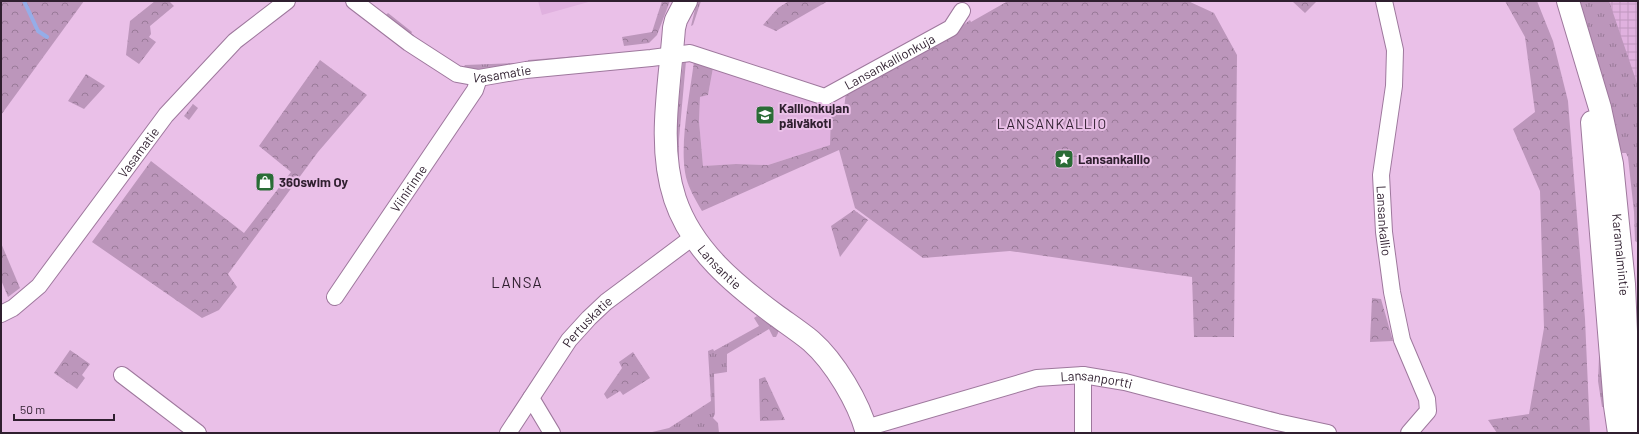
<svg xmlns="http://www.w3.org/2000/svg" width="1639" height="434" viewBox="0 0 1639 434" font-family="Barlow,sans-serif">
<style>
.built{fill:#e0b1df}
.industrial{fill:url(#industrial-grid)}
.grass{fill:url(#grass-tufts)}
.forest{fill:url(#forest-crowns)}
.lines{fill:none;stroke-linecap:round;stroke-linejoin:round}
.stream{stroke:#95ade8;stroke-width:4}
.street-casing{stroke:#9e789d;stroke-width:18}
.secondary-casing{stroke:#9e789d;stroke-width:24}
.street{stroke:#fff;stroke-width:16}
.secondary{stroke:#fff;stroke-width:22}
.labels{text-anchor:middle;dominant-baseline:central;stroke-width:4;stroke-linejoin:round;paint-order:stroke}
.street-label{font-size:13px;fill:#2f1f2f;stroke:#eac0e8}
.poi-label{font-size:13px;font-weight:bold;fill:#2f1f2f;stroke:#eac0e8;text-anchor:start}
.neighbourhood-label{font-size:14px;letter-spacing:1px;fill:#2f1f2f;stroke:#eac0e8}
.quarter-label{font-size:15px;letter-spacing:1px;fill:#2f1f2f;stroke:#eac0e8}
</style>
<defs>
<pattern id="industrial-grid" width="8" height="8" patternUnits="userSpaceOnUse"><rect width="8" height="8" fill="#e0b1df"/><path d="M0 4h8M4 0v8" fill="none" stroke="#c098c0"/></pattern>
<pattern id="grass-tufts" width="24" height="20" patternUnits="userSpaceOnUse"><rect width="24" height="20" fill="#bc96bb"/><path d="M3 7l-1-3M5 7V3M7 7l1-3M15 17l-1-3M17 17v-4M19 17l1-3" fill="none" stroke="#997a98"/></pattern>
<pattern id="forest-crowns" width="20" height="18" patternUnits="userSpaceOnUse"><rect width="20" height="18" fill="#bc96bb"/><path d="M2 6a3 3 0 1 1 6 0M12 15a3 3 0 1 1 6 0" fill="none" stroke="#997a98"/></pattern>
</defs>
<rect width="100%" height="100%" fill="#eac0e8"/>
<g class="built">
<path d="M538 1H592L542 15Z"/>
<path d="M713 68 773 87 831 109 830 145 768 165 736 164 703 166 699 121 700 97 708 95Z"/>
</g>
<path class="industrial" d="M1595 1H1638V147Z"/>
<g class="grass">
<path d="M697 1H701L693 25 691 26Z"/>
<path d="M1575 1H1609L1638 86V243L1635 241 1634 212 1628 157 1626 153H1622L1609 125Z"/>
<path d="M388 13 412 32 410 36 385 16Z"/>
<path d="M616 53V57L528 65V60Z"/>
<path d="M686 61 679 139V164L677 171V116L683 63Z"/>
<path d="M515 63V67L473 71 462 69 465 65Z"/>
<path d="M757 316 778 331V333L776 337H773L769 329 727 354V372L714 374 715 414 713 418 718 423 719 433H648L669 428 711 401 708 351 713 349 714 351 759 326 754 318Z"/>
<path d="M1600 333 1606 407H1602L1598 381Z"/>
</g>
<g class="forest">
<path d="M1 1H84L1 115Z"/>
<path d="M155 1H169L174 6 150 26 151 34 149 37 156 42 139 64 126 55 130 21Z"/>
<path d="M662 1H670L657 35 649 43 624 46 622 37 652 32Z"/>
<path d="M789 1H828L776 31 763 25 778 8Z"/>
<path d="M1008 1H1188L1214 13 1237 55 1234 337H1194L1192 277 1010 251 923 258 855 208 839 150 702 211C695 199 687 186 685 172 680 140 690 94 694 61L713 68 708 95 700 97 699 121 703 166 736 164 768 165 830 145 831 109H844L846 92 954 32 970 20 971 22Z"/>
<path d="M1292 1H1317L1305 13Z"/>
<path d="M1505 1H1537L1553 41 1568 101 1585 319 1590 433H1497L1488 420 1529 414 1544 328 1540 191 1513 129 1535 112 1525 37Z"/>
<path d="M320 60 367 95 318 152 228 274 237 287 219 310 202 318 92 242 151 161 244 233 291 172 259 146Z"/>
<path d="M86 74 105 86 84 109 68 101Z"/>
<path d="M193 104 198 108 189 120 184 116Z"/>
<path d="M854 210 868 220 840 257 831 226Z"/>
<path d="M1 243 20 288 8 297 1 280Z"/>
<path d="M1372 298 1381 299 1393 341 1370 342Z"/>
<path d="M70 350 90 364 82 375 85 378 77 389 54 373Z"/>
<path d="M633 352 650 378 623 395 620 391 607 399 604 394 622 368 619 362Z"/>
<path d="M765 377 785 420 760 421 759 379Z"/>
</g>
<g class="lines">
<path class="stream" d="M24 1 38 31 47 37"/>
<g class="street-casing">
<g id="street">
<path id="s1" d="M354 1 409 43 457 74 479 78 526 70 651 58 690 53 825 97 951 28 962 11"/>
<path id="s2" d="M1384 1 1395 50 1394 86 1381 175 1384 232 1392 292 1402 340 1427 399 1428 411 1409 433"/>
<path id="s3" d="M335 297 475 90 479 78"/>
<path id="s4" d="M1 314 13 308 39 286 166 115 235 41 287 1"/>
<path d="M122 375 198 433"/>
<path d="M531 398 552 433"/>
<path id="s5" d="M866 428 1037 378 1083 375 1125 382 1277 422 1328 433"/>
<path id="s6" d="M508 433 569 340 589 318 606 302 693 237"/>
<path d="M1083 433V375"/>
</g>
</g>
<g class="secondary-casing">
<g id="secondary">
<path id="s7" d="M686 1 676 20 674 28C670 84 657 145 675 199 692 250 735 285 777 316 788 324 800 332 811 341 835 362 859 403 867 433"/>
<path id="s8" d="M1568 1 1600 108 1612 164 1624 284 1628 379 1633 433"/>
<path d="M1592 122 1615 406 1619 433"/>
</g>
</g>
<use href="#street" class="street"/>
<use href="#secondary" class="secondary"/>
</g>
<defs>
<g id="school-square" transform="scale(1)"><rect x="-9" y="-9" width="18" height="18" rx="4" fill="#2a6c36" stroke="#eac0e8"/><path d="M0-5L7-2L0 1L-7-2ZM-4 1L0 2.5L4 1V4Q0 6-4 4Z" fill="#fff"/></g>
<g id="sight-square" transform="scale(1)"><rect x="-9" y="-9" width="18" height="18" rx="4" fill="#2a6c36" stroke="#eac0e8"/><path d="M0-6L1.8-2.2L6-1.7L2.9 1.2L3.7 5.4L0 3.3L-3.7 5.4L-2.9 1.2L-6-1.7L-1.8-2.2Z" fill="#fff"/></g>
<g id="shop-square" transform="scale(1)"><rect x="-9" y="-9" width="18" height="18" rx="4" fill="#2a6c36" stroke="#eac0e8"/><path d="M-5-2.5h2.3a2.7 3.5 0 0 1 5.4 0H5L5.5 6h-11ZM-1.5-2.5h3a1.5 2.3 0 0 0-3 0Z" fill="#fff"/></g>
</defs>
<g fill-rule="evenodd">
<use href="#school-square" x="765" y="115"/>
<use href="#sight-square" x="1064" y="159"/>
<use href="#shop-square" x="265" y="182"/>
</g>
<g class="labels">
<g class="street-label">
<text stroke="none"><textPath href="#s1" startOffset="577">Lansankallionkuja</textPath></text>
<text stroke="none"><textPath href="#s1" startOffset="172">Vasamatie</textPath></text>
<text stroke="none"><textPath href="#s4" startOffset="214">Vasamatie</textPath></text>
<text stroke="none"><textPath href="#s3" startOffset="131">Viinirinne</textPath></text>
<text stroke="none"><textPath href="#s2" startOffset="222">Lansankallio</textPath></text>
<text stroke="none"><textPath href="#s8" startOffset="260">Karamalmintie</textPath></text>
<text stroke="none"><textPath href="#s7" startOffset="284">Lansantie</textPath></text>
<text stroke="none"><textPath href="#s6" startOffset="137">Pertuskatie</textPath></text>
<text stroke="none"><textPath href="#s5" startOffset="238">Lansanportti</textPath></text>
</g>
<g class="poi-label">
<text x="779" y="108">Kallionkujan<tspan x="779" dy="15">päiväkoti</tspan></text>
<text x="1078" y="159">Lansankallio</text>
<text x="279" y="182">360swim Oy</text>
</g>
<g class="neighbourhood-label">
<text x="1052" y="123">LANSANKALLIO</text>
</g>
<g class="quarter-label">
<text x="517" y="282">LANSA</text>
</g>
</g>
<rect width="1639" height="434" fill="none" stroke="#2f1f2f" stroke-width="4"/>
<path d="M14 414v6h100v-6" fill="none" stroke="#2f1f2f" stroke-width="2"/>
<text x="20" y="414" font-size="12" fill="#2f1f2f" stroke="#eac0e8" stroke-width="3" paint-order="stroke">50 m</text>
</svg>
